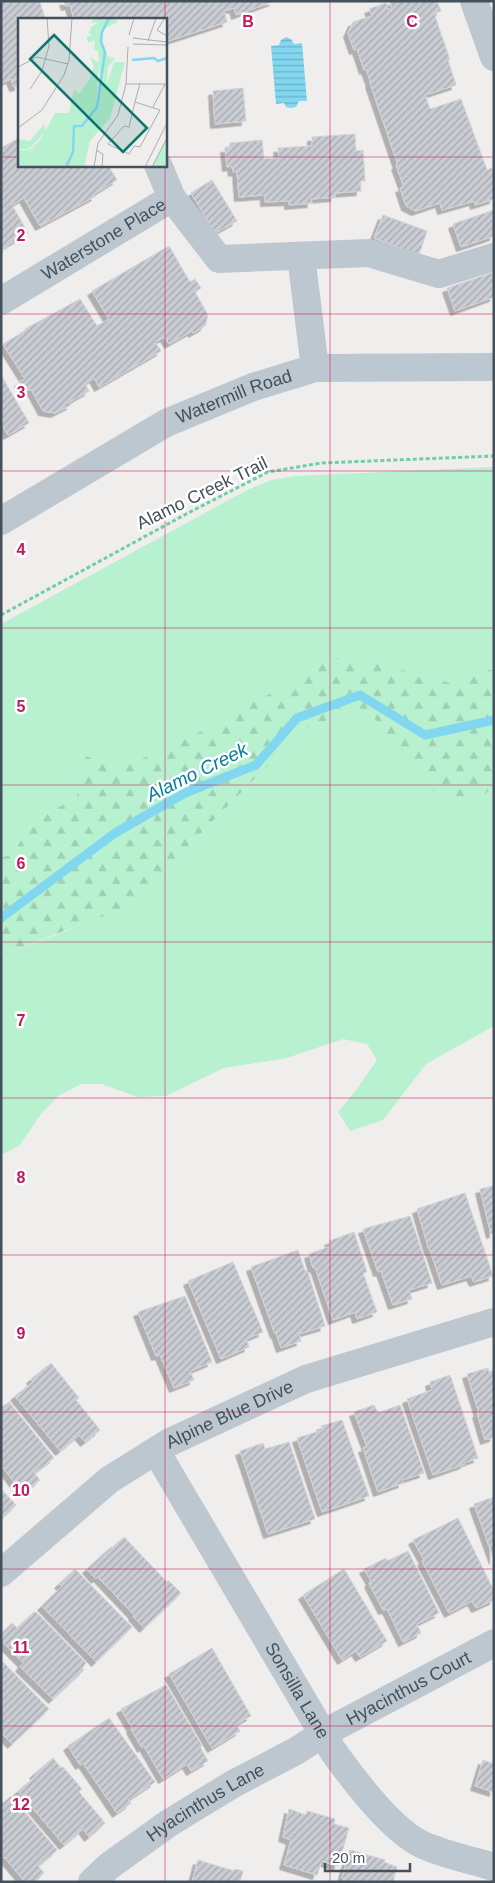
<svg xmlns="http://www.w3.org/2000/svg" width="495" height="1883" viewBox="0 0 495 1883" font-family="Helvetica,sans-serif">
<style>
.grass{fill:#b8f1cf}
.forest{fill:url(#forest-firs)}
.water{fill:url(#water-rules)}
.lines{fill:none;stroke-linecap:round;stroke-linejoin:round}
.stream{stroke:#82d7f0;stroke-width:9}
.building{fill:url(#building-hatch);stroke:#d0d3d9;filter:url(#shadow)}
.path{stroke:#6ed0a2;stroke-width:3;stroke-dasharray:4 2.5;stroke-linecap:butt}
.minor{stroke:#bcc7d0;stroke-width:28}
.grid{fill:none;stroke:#c2185b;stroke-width:1;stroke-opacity:0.55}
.labels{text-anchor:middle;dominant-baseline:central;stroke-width:5;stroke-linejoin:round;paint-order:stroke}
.street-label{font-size:18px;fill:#44505b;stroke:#fff}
.water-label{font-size:19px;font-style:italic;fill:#057b9e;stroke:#fff}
.inset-river{fill:none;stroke:#82d7f0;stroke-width:2.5}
.inset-road{fill:none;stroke:#abaeb3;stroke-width:1}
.view{fill:#0f766e;fill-opacity:0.15;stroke:#0f766e;stroke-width:2.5}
.inset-edge{fill:none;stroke:#44505b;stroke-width:2.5}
.grid-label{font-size:16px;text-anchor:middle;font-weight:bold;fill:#c2185b;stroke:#fff;stroke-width:5;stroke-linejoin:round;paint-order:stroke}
</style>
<defs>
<pattern id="forest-firs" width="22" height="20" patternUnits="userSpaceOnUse" patternTransform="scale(1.25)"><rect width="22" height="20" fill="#b8f1cf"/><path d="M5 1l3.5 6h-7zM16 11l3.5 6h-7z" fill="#9fd0b4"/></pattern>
<pattern id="water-rules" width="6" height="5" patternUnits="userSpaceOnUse" patternTransform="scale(1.25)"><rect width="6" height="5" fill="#82d7f0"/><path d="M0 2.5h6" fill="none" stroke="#6cb1c5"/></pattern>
<pattern id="building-hatch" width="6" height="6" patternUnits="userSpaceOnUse" patternTransform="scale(1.25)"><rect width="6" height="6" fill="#c9ccd2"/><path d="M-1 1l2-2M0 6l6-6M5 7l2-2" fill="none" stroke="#a5a8ad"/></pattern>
<filter id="shadow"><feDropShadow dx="-4.5" dy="4.5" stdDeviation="0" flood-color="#0004"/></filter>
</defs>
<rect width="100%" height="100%" fill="#f0eded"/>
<g class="grass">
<path d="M494 467V668L454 684 373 662 342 658 330 659 298 680 257 700 239 707 208 728 174 745 132 763 79 770 77 797 30 823 14 853 1 858V624L249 489 271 480 295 476Z"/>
<path d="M368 711 387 734 485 794 494 786V1026L426 1064 383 1120 350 1131 338 1112 356 1090 377 1060 367 1044 343 1039 287 1058 224 1068 166 1096 138 1097 101 1084H81L58 1096 41 1114 19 1146 1 1155V955L67 931 148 890 206 828 296 737 316 723Z"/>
</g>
<path class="forest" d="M342 658 373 662 454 684 494 668V786L485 794 459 804C451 800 441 797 435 792 407 770 391 737 368 711L316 723 296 737 206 828 148 890 117 911 1 955V858L14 853 30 823 77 797 79 770 86 756 106 765 132 763 173 745 208 728 239 707 257 700 298 680 330 659Z"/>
<path class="water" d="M286 37 291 39 294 44 302 43 307 101H299L296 107 290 108 286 107 284 103 276 104 271 46 279 45 281 40Z"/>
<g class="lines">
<path class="stream" d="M1 918 115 833 185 793 256 765 297 718 360 695 425 735 494 720"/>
</g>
<g class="building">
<path d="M1 1H38L40 2 45 19H19V86L14 87 11 79 1 83Z"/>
<path d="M64 1H274L236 15 234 8 224 11 227 22 165 42V19H74L70 5 66 6Z"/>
<path d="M390 1H437L441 11 434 13 450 60H448L456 85 425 95 430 109 461 99 487 170 492 168 494 173V199L475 205 474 201 442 210 440 203 416 211 406 206 400 188 404 187 396 165H398L370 83H371L366 69 364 70 357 49 354 50 348 33 353 22 372 16 369 9 386 3 388 10 392 9Z"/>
<path d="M243 88 246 121 215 124 213 91Z"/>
<path d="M355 134 356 151 363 150 365 181H360L361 191 335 193V197L311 199 312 203 289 205V201L265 202V195L239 197 237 171 233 172 232 166 227 167 225 148H230V143L262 140 264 159 279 158 278 148 312 146V137Z"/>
<path d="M19 138V165H108L117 180 94 194 96 196 40 226 24 198 12 205 28 233 6 246 7 248 1 251V148Z"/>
<path d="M212 180 237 221 215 233 191 193Z"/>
<path d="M494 210V236L461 247 453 224Z"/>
<path d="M383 215 427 231 419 255 374 238Z"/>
<path d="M169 246 190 282 195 279 201 288 195 292 208 315 205 326 193 333 192 331 169 344 165 337 155 342 161 351 99 387 94 378 85 384 89 391 69 402 71 405 55 413 43 411 31 389 24 392 19 382 25 379 3 344 25 331V329L80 299 97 326 109 319 92 291Z"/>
<path d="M492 273 494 278V297L455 311 447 288Z"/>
<path d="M1 375 29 423 8 435 1 424Z"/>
<path d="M494 1186V1233L491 1234 480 1189Z"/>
<path d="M465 1193 493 1276 474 1282 471 1276 442 1285 430 1250H429L417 1209Z"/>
<path d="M410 1216 432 1283 409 1290 412 1299 393 1305 381 1271 378 1272 363 1229Z"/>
<path d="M354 1232 367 1272 363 1273 377 1312 357 1319 355 1312 333 1320 315 1267 313 1268 309 1254 331 1246 329 1241Z"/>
<path d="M298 1250 305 1271 307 1270 325 1326 299 1334 301 1341 281 1348 276 1333 275 1334 251 1267Z"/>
<path d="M233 1262 263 1332 246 1339 249 1347 221 1359 188 1281Z"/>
<path d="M185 1296 212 1362 190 1371 194 1380 174 1388 160 1355 156 1356 138 1312Z"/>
<path d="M51 1363 79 1398 76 1400 100 1430 85 1442 79 1435 60 1451 15 1396 33 1382 31 1379Z"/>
<path d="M488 1368 489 1372 494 1370V1437L485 1440 477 1413H479L467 1374Z"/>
<path d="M450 1375 478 1458 464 1463 465 1464 433 1475 407 1399 432 1390 430 1382Z"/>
<path d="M9 1402 54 1458 34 1473 40 1480 23 1494 1 1465V1408Z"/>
<path d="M374 1405 378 1413 400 1405 424 1473 402 1480 403 1483 378 1492 363 1448 367 1447 354 1412Z"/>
<path d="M342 1420 369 1496 322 1512 297 1438 323 1430 321 1426Z"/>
<path d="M289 1442 315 1519 268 1534 240 1451 263 1443 265 1449Z"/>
<path d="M1 1489 16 1505 1 1520Z"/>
<path d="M494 1497V1560L474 1504Z"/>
<path d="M458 1518 494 1591V1600L476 1608 472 1601 449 1613 422 1561 424 1560 413 1540Z"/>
<path d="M124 1537 167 1582 168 1580 181 1593 144 1628 133 1616 134 1615 98 1577 96 1579 87 1569 111 1547 112 1548Z"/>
<path d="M408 1551 439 1613 417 1624 421 1633 403 1642 387 1609 383 1610 369 1583 371 1581 364 1569 386 1558 387 1561Z"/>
<path d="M75 1569 132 1627 96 1662 42 1606 62 1586 59 1584Z"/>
<path d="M344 1569 387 1641 360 1657 356 1651 342 1660 303 1595Z"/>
<path d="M34 1612 37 1613 86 1663 82 1668 84 1670 53 1699 20 1667 23 1663 1 1641V1634L12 1623 17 1628Z"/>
<path d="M212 1648 251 1716 236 1724 240 1731 212 1748 169 1674Z"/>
<path d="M1 1660 49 1709 12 1744 1 1732Z"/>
<path d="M166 1685 202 1746 200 1747 208 1761 191 1771 187 1764 163 1779 144 1746 142 1748 131 1729 132 1728 121 1709Z"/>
<path d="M109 1718 155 1782 128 1800 131 1803 117 1813 83 1763 80 1765 68 1746Z"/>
<path d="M53 1758 61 1768 63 1767 82 1789 79 1792 105 1823 89 1837 83 1829 64 1845 18 1791 36 1776 34 1774Z"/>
<path d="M483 1760 494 1764V1792L475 1786Z"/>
<path d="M11 1796 57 1850 38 1866 44 1873 34 1882H25L4 1857 1 1859V1805Z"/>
<path d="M289 1809 306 1815 307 1811 335 1819 334 1824 349 1828 338 1866 322 1861 317 1875 284 1865 291 1840 283 1837Z"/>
<path d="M350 1850 385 1860 384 1862 397 1867 393 1882H343L344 1879 342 1878Z"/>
<path d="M198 1860 234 1871 235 1869 243 1871 240 1882H192Z"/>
</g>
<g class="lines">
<path class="path" d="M1 615 188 513 268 472 321 463 494 456"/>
<g class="minor">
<path d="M474 1 494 57"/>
<path d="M158 165 172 198"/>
<path d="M301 256 315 368"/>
<path id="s1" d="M1 301 172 198 219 259 369 253 439 274 494 257"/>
<path id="s2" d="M1 521 166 423 253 387 315 368 494 367"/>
<path id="s3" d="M156 1451 333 1751C353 1779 392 1831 423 1845 445 1855 471 1860 494 1867"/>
<path id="s4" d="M1 1573 109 1480 168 1443 306 1379 494 1322"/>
<path id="s5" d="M92 1882 109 1866 169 1823 233 1784 296 1751 324 1733 494 1643"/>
</g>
</g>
<path class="grid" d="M165 1V19M330 1V1882M165 19V165M1 157H19M165 157H494M165 165V1882M1 314H494M1 471H494M1 628H494M1 785H494M1 942H494M1 1098H494M1 1255H494M1 1412H494M1 1569H494M1 1726H494"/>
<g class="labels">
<g class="street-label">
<text stroke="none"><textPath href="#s1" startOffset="120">Waterstone Place</textPath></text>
<text stroke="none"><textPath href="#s2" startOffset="265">Watermill Road</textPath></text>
<text transform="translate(202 493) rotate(-26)">Alamo Creek Trail</text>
<text stroke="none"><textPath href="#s4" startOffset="280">Alpine Blue Drive</textPath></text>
<text stroke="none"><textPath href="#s5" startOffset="372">Hyacinthus Court</textPath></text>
<text stroke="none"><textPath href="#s3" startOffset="278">Sonsilla Lane</textPath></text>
<text stroke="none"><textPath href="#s5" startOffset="139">Hyacinthus Lane</textPath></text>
</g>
<g class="water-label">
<text transform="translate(197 772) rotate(-26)">Alamo Creek</text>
</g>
</g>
<g transform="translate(18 18)">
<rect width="149" height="149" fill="#f0eded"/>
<path d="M72 39 81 45 78 90 66 95 64 101 57 102 53 107V132L46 144 41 148 32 144 22 149 0 148V132H12L23 121 37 95H51L56 71 61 76 72 60 76 49ZM96 44H107L92 100 72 123 66 149H52L58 134V112L66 110 80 94ZM26 106 28 113 11 131H0V121L12 123Z" fill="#b8f1cf"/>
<path d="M75 0H97L100 4 85 11 84 22 90 39 97 40 90 49 88 77 80 94 66 110 58 112V134L52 149H22L20 143 38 144 41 148 46 144 53 132V107L57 102 65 101 67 93 78 90 82 61 80 33 76 32 77 22 70 25 69 21V18H74L71 15 73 9 81 4 74 5Z" fill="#b8f1cf"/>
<path d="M149 120V149H134Z" fill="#b8f1cf"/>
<path class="inset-river" d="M114 42 136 40 140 43 149 40M48 149 55 134 56 108H64L79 89 87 34 83 24 84 14 91 0"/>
<path class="inset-road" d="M147 0 139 12 149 18M111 17 116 0M115 20 149 24M130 23 138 0M115 26 149 27M0 49 19 39 50 46M108 66H147L135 89M12 71 24 53 31 28 29 0M117 84 142 92 122 129 116 128 111 136 90 126 106 108 111 109 117 84 122 65M0 110 24 92 46 57 51 42 54 0M78 132 85 136 84 149M76 149 80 125 100 97 108 66 110 29M127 149 149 105M134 149 149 120"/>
<path class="view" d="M36 17 129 110 105 134 12 41Z"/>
<rect width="149" height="149" class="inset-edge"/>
</g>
<g class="grid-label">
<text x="248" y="27">B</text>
<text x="412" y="27">C</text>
<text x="21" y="241">2</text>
<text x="21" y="398">3</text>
<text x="21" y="555">4</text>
<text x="21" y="712">5</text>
<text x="21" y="869">6</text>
<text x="21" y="1026">7</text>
<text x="21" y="1183">8</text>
<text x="21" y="1339">9</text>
<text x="21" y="1496">10</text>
<text x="21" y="1653">11</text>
<text x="21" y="1810">12</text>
</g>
<rect width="495" height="1883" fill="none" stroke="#44505b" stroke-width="5"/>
<path d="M325 1863v8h85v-8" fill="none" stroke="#44505b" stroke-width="2.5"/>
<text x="332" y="1863" font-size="15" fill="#44505b" stroke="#ffffff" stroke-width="4" paint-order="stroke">20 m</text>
</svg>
